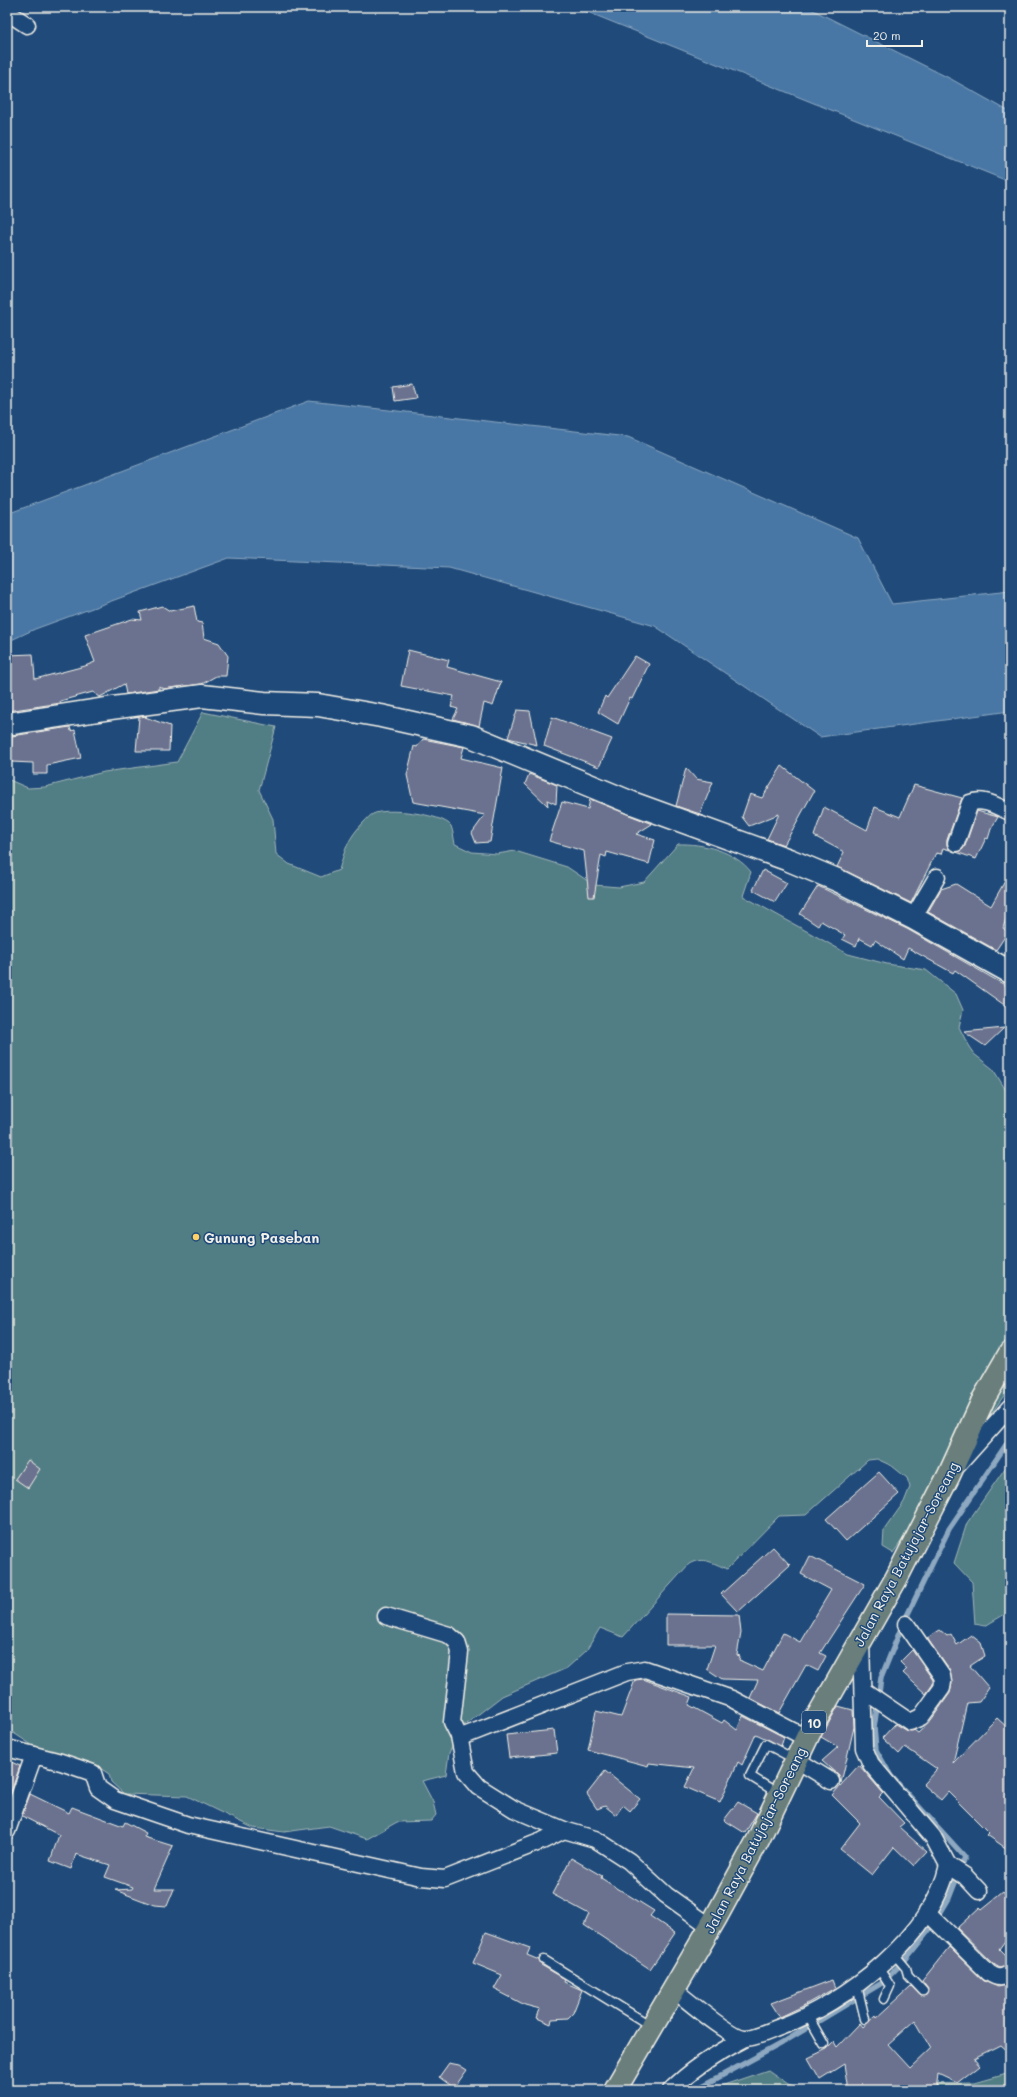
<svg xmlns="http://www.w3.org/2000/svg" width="1017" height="2097" viewBox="0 0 1017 2097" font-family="Mali,sans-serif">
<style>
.green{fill:#517d85;stroke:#a2b7b6}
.water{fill:#4977a5;stroke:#8da8c0}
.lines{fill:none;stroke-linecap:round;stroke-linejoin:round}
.stream{stroke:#8da8c0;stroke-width:5.5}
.building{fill:#6b728f;stroke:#f4f1e8;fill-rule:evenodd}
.lane-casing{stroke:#f4f1e8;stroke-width:11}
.street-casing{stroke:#f4f1e8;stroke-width:19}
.secondary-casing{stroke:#f4f1e8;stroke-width:25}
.highway-casing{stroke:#f4f1e8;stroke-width:25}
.lane{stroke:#1f4a7a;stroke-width:8}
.street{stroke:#1f4a7a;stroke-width:16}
.secondary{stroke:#1f4a7a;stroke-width:22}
.highway{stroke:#6a7f7c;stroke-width:22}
.poi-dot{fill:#ffd166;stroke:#1f4a7a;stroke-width:1.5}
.labels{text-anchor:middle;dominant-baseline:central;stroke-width:3;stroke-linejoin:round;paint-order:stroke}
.shield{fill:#1f4a7a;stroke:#b4bfc7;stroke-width:1}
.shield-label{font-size:13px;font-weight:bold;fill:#f4f1e8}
.poi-label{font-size:14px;font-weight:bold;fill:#f4f1e8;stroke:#1f4a7a;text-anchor:start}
.street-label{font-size:14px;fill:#f4f1e8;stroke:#1f4a7a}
</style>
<rect width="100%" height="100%" fill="#1f4a7a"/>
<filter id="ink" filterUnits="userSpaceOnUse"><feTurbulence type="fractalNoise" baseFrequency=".025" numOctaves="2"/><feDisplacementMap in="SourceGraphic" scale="8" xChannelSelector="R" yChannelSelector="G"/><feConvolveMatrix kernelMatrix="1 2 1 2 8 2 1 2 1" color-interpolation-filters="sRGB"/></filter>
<g filter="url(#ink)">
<g class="green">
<path d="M203 712 276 727 259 790 273 819 276 854 289 864 321 877 339 870C345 849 348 838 364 822 367 819 370 815 373 814 385 807 443 814 451 826 453 831 454 839 455 844L472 852 497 854 515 851 567 867 594 885 619 887 644 882 678 844C702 843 735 851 751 872L743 896 848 954 887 964 926 970 956 994 963 1010 959 1027 969 1047 974 1054 993 1069 1010 1097V1387L893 1553 883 1547 884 1530 904 1502 910 1487 907 1478 892 1466 877 1459 868 1460 806 1515 779 1516 727 1569C713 1563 703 1556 689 1564L623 1637 600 1628 586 1651 567 1668 502 1696 462 1727 449 1753 446 1775 422 1781 433 1802 436 1815 431 1821 397 1822 367 1839 329 1826 284 1832 253 1828 187 1796 124 1794 111 1782 109 1774 94 1764 35 1747 12 1732 7 1723V779L28 788 45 787 104 772 177 762Z"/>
<path d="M1010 1461V1611L985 1626 975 1624 972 1582 954 1563 967 1523Z"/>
<path d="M768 2070 788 2084 806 2090H709Z"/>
<path d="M1010 2073V2090H905L917 2084 975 2083Z"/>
</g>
<g class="water">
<path d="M575 7H807L951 79 1010 112V182Z"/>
<path d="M309 401 628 437 858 538 892 604 1010 591V711L820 737 655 626 449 568 229 558 35 629 7 642V514Z"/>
</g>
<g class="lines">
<path class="stream" d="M695 2090 782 2043 882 1983 905 1960 933 1925 949 1898 965 1857 891 1776 876 1750 874 1728 881 1678 902 1626 949 1529 1010 1439"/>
</g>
<g class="building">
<path d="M412 384 416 398 395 401 393 387Z"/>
<path d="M162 606 170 611 194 606 197 622 202 623 204 638 219 643 228 656 226 676H216L202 684 163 689 159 686V689L126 694 124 684 100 697 93 692 60 701 61 703 7 711V655L33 654 35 679 85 666 95 662 85 635 132 619 142 620 140 612Z"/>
<path d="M408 650 449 660 447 667 501 682 493 706 484 703 479 726 453 719 458 709 451 707 454 696 401 686Z"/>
<path d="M635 656 649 664 632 699 630 698 618 724 598 712 605 696 607 698Z"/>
<path d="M517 710 530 711 537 745 508 738Z"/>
<path d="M147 716 145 717 170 726 169 751H136L139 717Z"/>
<path d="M552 717 612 739 599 767 544 746Z"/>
<path d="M70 727 71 731 75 730 81 758 47 765V774H33V763L11 762 12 736Z"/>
<path d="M423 739 464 747 461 758 503 768 490 842 476 843 472 833 485 815 413 802 407 775 414 746 417 747Z"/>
<path d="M782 766 814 791 784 845 767 839 779 814 749 826 742 817 750 794 762 798Z"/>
<path d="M686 768 696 779 713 782 700 814 676 806Z"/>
<path d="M529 774 557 785 556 804 547 800 548 806 525 784Z"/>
<path d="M914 785 962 798 947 840V845L950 850 943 848 941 854 936 853 911 903 837 867 844 852 814 836 824 807 867 830 875 807 900 817Z"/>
<path d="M590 799 652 824 636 834 655 840 649 864 607 852 606 857 601 855 594 897H589L584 851 549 841 562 802 588 809Z"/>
<path d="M977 811 998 817 991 829 988 839 986 838 976 859 956 852 962 850 965 846Z"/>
<path d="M763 870 787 883 775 902 753 890Z"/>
<path d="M1010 872V907L1003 928 1008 932 996 950 928 912 941 889 956 884 991 906Z"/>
<path d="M818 886 907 929 1010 988V1009L955 970 953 973 908 948 903 959 875 940 872 945 859 938 856 946 842 939 845 935 821 921 818 926 800 914Z"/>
<path d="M1004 1028 985 1046 964 1032Z"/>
<path d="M28 1460 40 1469 28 1488 15 1479Z"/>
<path d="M879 1472 899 1494 846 1541 826 1519Z"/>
<path d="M773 1547 790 1565 738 1612 721 1594Z"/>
<path d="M810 1556 865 1584 820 1653 826 1656 818 1671 806 1665 779 1713 750 1698 758 1680 722 1679 707 1669 715 1645H666V1614L739 1615 741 1633 737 1655 740 1656 739 1660 763 1671 783 1633 800 1642 831 1590 801 1574Z"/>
<path d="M940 1630 947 1636 951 1634 957 1645 971 1635 981 1643 985 1656 970 1666 989 1688 979 1702 967 1703 953 1763 997 1718 1010 1730V1851L987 1835 989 1833 948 1792 941 1800 923 1784 937 1769 905 1747 899 1754 882 1738 895 1724 905 1730H914L918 1733 929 1723 950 1693 952 1683 950 1671 927 1638Z"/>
<path d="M912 1650 933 1680V1684L926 1694 903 1673 907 1669 900 1662Z"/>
<path d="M643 1679 692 1697 689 1705 722 1723 724 1720 737 1730 743 1716 784 1737 781 1746 756 1734 742 1765 738 1762 720 1802 685 1787 694 1768 649 1763 648 1766 588 1750 596 1711 621 1717 635 1680Z"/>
<path d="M838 1706 853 1710 854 1727 841 1783 839 1776 822 1761 838 1747 821 1737Z"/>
<path d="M554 1730 557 1753 509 1758 506 1735Z"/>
<path d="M7 1760 20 1766 7 1803Z"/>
<path d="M859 1765 883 1793 879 1797 904 1823 899 1827 927 1852 914 1866 894 1847 872 1875 840 1849 860 1823 832 1795Z"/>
<path d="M605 1771 640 1799 630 1811 623 1805 616 1815 605 1806 597 1809 587 1794Z"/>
<path d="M30 1794 69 1813 72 1807 123 1826 125 1822 146 1833 144 1837 173 1846 154 1889H174L167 1906 154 1905 115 1890 132 1889 133 1887 105 1877 110 1865 76 1854 71 1869 50 1861 59 1835 22 1816Z"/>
<path d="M738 1802 757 1813 745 1833 724 1820Z"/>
<path d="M571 1858 602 1876 601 1878 654 1911 650 1916 675 1933 650 1969 584 1925 589 1914 552 1894Z"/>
<path d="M1003 1892 1010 1900V1934L999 1949 1010 1960V1964L1000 1968 995 1965 957 1928 980 1907 982 1909Z"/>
<path d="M486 1932 530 1948 527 1955 539 1960 541 1965 565 1979 564 1982 582 1990 573 2013 568 2018 552 2019 551 2024 537 2018 540 2009 525 2005 494 1989 502 1975 473 1963Z"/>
<path d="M949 1947 984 1981 998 1987 1010 1984V2054L1000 2045 974 2058 980 2065 957 2083 938 2074 936 2090H848L844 2064 820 2079 808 2058 827 2049 834 2042 837 2047 860 2023 863 2027 875 2016 876 2018 911 1986 921 1996 926 1995 928 1989 922 1981ZM915 2020 931 2048 910 2068 888 2044Z"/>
<path d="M832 1980 835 1988 801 2007 780 2017 771 2003Z"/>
<path d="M449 2063 459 2065 467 2070 454 2088 439 2077Z"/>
</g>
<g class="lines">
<g class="lane-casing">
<g id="lane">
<path d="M779 1794 750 1776 766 1744 796 1760"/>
<path d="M894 1954 906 1968 908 1975 923 1991"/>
<path d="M544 1960 651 2026"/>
<path d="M878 1967 890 1986 884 1999"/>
<path d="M857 1986 865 2019"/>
<path d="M808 2016 824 2044"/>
</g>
</g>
<g class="street-casing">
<g id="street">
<path d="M7 12 27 25"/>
<path d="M956 843 970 803C983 797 998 807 1010 812"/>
<path d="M913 918 937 877"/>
<path d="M958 1465 1010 1407"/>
<path d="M386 1616 449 1635 457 1642 460 1652 452 1722 459 1736 466 1772 479 1787 514 1809 564 1830"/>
<path d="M863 1690 910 1722 921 1717 942 1688 943 1682 942 1676 906 1624"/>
<path d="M459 1736H464L627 1672 645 1669 732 1699 806 1738"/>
<path d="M7 1748 34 1755"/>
<path d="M797 1760 831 1781"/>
<path d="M7 1831 34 1755 61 1762 93 1773 98 1788 115 1800 188 1825 421 1877 445 1879 542 1841 564 1830 595 1839 629 1861 666 1895 711 1927"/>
<path d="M948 1865 965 1876 979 1891"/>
<path d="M927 1912 989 1973C997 1978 1002 1979 1010 1973"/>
<path d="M673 1989C686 1999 732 2039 745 2038 756 2038 769 2031 780 2027 845 2003 933 1936 948 1865L933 1837 871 1764 864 1748 861 1641"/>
<path d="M671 2090C693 2068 717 2053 744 2039"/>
</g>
</g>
<g class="secondary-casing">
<path id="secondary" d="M7 724 112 708 202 696 264 703 318 705 381 716 471 736 632 803 789 860 837 880 913 918 1010 972"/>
</g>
<g class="highway-casing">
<path id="highway" d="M615 2090 715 1919 758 1840 814 1723 896 1579 949 1475 984 1398 1010 1353"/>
</g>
<use href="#lane" class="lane"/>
<use href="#street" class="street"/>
<use href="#secondary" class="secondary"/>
<use href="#highway" class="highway"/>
</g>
</g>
<circle class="poi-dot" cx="196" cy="1237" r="4"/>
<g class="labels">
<rect class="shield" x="802" y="1711" width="24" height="22" rx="3"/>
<g class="shield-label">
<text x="814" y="1722">10</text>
</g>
<g class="poi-label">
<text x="204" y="1237">Gunung Paseban</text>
</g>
<g class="street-label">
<text transform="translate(906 1554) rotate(-62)">Jalan Raya Batujajar-Soreang</text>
<text transform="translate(755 1840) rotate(-63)">Jalan Raya Batujajar-Soreang</text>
</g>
</g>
<rect width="1017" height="2097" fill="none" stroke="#1f4a7a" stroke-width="24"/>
<rect x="12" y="12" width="993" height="2073" fill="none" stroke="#f4f1e8" stroke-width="1.5" filter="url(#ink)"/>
<path d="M867 40v6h55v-6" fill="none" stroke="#f4f1e8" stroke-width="2"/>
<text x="873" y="40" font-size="12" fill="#f4f1e8" stroke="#1f4a7a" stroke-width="3" paint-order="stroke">20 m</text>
</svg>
